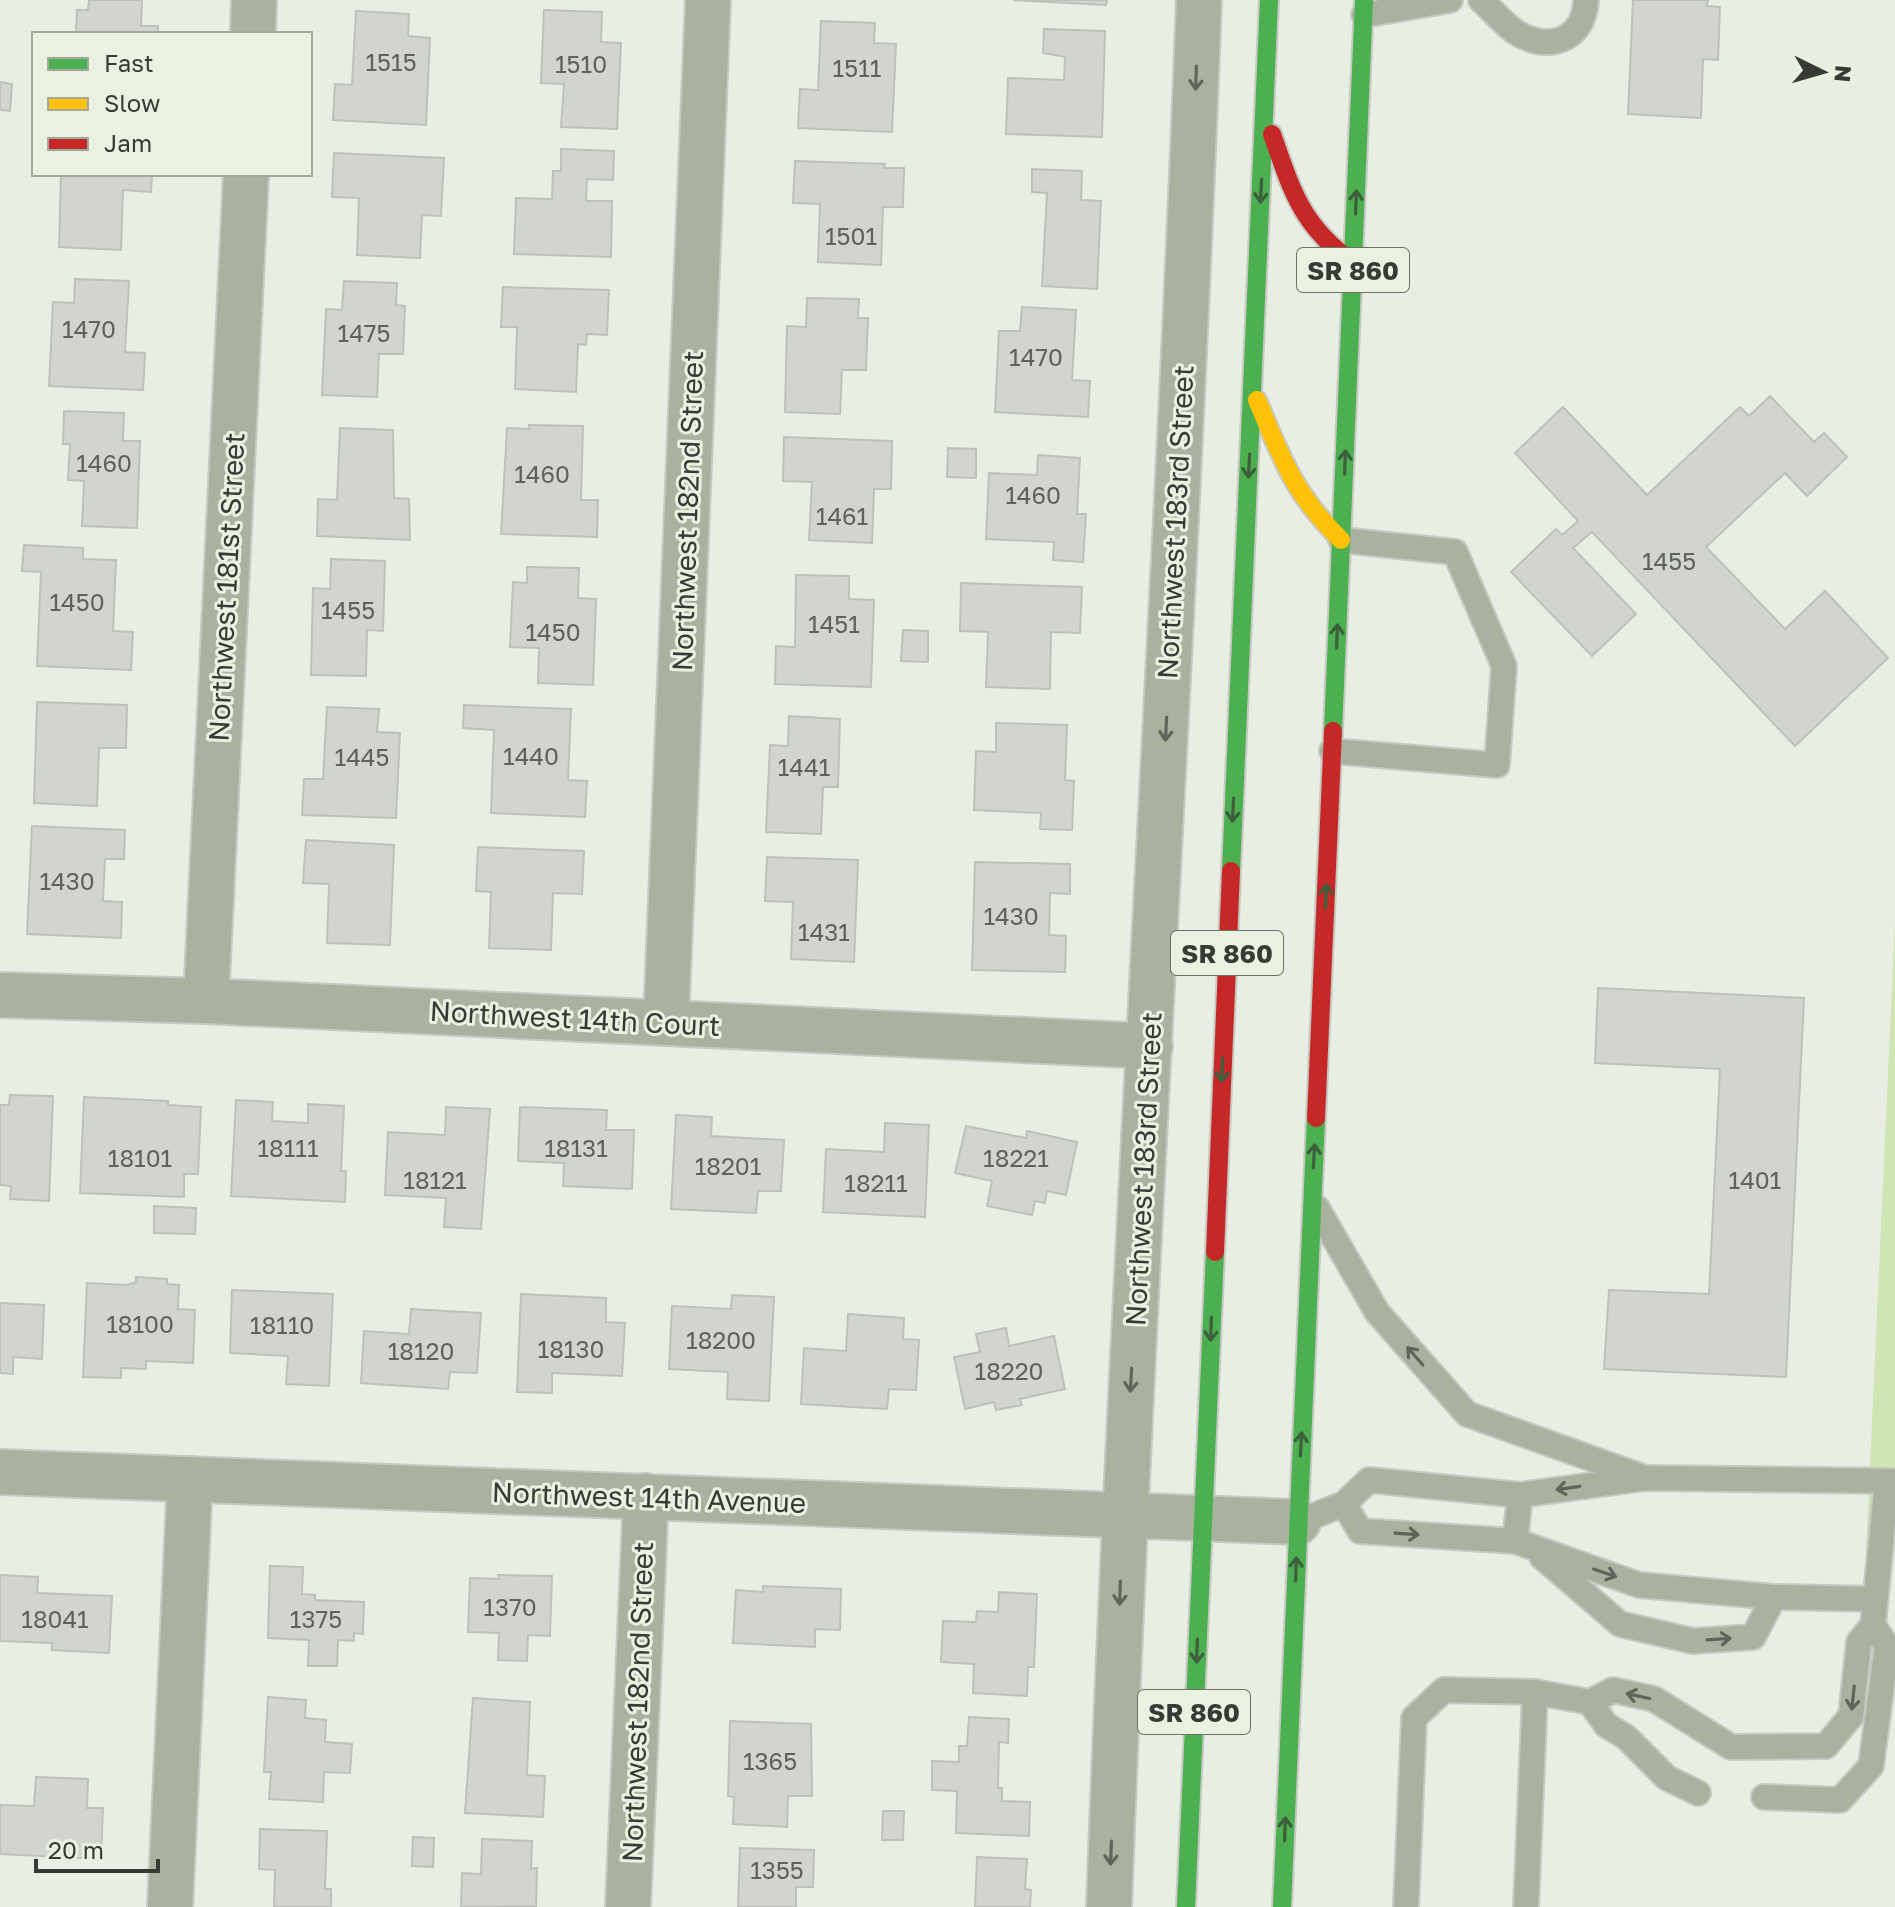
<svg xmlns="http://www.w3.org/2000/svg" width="1895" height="1907" viewBox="0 0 1895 1907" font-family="'Golos Text',sans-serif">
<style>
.green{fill:#cfe6b4}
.building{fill:#d1d5cd;stroke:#bec1ba;stroke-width:2}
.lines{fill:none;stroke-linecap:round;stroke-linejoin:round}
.lane-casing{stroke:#c6c9c2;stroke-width:28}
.street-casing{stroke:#c6c9c2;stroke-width:48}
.fast-casing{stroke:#c6c9c2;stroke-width:22}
.slow-casing{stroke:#c6c9c2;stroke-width:22}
.jam-casing{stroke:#c6c9c2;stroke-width:22}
.lane{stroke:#a8b29e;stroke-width:24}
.street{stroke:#a8b29e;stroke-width:44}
.fast{stroke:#4caf50;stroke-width:18}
.slow{stroke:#ffc107;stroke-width:18}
.jam{stroke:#c62828;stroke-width:18}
.oneway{stroke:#5f655a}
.oneway2{stroke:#3e5e3d}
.labels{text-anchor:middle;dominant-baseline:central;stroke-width:6;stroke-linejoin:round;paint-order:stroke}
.number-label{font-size:24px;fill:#5e625b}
.shield{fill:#e9f1e1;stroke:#6d7269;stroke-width:2}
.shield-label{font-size:26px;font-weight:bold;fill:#383b35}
.street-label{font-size:28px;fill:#383b35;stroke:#e9f1e1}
</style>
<rect width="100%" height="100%" fill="#e9eee4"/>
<path class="green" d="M1895 921V1552L1866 1551Z"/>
<g class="building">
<path d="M89 0H142L141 26H158V34H76L77 10H88Z"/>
<path d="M1013 0H1107L1106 5Z"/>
<path d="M1633 0H1708L1707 6 1720 7 1718 60 1703 59 1701 118 1628 114Z"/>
<path d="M544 10 602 12 601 42 621 43 617 129 561 127 564 84 541 83Z"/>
<path d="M356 11 409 14 408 36 430 38 426 125 333 120 335 84 352 85Z"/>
<path d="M821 21 875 23 874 43 896 44 892 132 798 128 800 89 818 90Z"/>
<path d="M1044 29 1105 31 1102 137 1006 134 1008 78 1064 80 1065 57 1043 53Z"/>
<path d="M0 82 12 84 10 111 0 110Z"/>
<path d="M561 149 614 151 613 180 587 179 586 201H612L611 257 514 254 516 198 552 199 553 171H561Z"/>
<path d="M334 153 444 158 441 216 422 215 420 258 357 255 359 198 332 197Z"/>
<path d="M795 161 885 164 884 168H904L903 207H883L881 265 818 262 820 204 793 203Z"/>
<path d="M1032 169 1082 171 1081 200 1101 201 1097 289 1042 286 1047 193 1032 192Z"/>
<path d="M61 174H152L151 192 123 190 121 250 59 247Z"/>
<path d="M75 279 129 281 125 352 145 353 143 390 49 386 53 302 74 303Z"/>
<path d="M344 281 397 283 396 305 405 306 403 354H379L377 397 322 395 326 309 342 310Z"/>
<path d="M503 287 609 290 607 335 587 334 586 345 578 344 576 392 515 389 517 327H501Z"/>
<path d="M807 298 859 299 858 318H868L866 370H842L840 414 785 412 787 326 806 327Z"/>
<path d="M1022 307 1076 310 1072 380 1090 381 1088 417 995 412 999 331H1020Z"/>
<path d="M1770 396 1814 442 1824 433 1847 457 1807 496 1785 473 1706 547 1785 629 1825 591 1888 658 1795 746 1592 532 1573 548 1636 614 1592 656 1511 572 1556 529 1562 535 1578 521 1515 453 1563 407 1647 495 1740 407 1749 416Z"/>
<path d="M64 411 124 413 123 441H140L137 528 82 526 84 481 68 480 70 444H63Z"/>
<path d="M529 425 583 426 581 500H598L597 537 501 534 507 428 530 429Z"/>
<path d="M340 428 393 430 394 498 409 499 410 540 317 536 318 499 337 500Z"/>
<path d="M784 437 892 441 891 489H874L872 543 809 540 812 482 783 481Z"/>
<path d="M948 448 976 449V478L947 477Z"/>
<path d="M1038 455 1080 458 1077 514H1086L1083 562 1053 560 1054 542 986 539 989 473 1037 475Z"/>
<path d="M24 545 83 548V559L116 560 113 631 133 632 131 670 37 666 41 572 22 571Z"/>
<path d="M331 559 385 561 383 631 367 630 366 676 311 675 313 588 330 589Z"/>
<path d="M527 567 579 568 578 598 596 599 593 685 538 683 539 648 510 647 513 582 527 583Z"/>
<path d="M796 575 849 576V599L874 600 871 687 775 684 776 646 795 647Z"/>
<path d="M961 583 1082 587 1080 633 1051 632 1050 689 986 687 988 632 960 631Z"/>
<path d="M903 630 928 631V662L901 661Z"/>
<path d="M37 702 127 705 126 748H99L97 806 34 803Z"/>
<path d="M464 705 571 709 568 780 587 781 585 817 491 813 494 730 463 728Z"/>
<path d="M327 707 379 709 377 732 400 733 396 818 302 815 304 779H323Z"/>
<path d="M789 716 840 719 838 787H823L821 834 766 832 770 745 788 746Z"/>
<path d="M996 723 1067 725 1065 780 1074 781 1072 830 1040 829 1041 813 974 810 976 751 996 752Z"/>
<path d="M32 826 125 830 124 859H105L103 901 122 902 121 938 27 934Z"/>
<path d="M306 840 394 845 390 945 327 943 329 884 303 883Z"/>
<path d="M478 847 584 851 582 894 553 893 551 950 489 948 491 892 476 891Z"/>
<path d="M767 857 858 860 854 962 791 959 793 902 765 901Z"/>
<path d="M975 862 1070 864V894L1050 893 1049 935 1066 936 1065 972 972 970Z"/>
<path d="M1598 988 1804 998 1786 1377 1604 1369 1609 1290 1709 1294 1720 1069 1595 1063Z"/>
<path d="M10 1095 53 1096 49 1201 10 1199 11 1186 0 1185V1105H9Z"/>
<path d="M84 1097 168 1101V1105L201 1107 198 1174H184V1197L80 1193Z"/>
<path d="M236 1100 273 1102 272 1121 308 1123V1104L344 1106 341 1171H346L345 1202 231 1196Z"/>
<path d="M446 1107 490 1109 481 1229 444 1227 446 1198 385 1195 388 1132 445 1135Z"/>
<path d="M520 1107 607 1110 606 1130H634L632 1189 563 1186 564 1163 518 1161Z"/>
<path d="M676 1115 712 1117 711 1136 784 1140 781 1191H758L756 1213 671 1209Z"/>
<path d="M885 1123 929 1125 925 1217 823 1212 826 1149 884 1152Z"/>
<path d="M966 1126 1026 1138 1027 1131 1077 1142 1066 1195 1047 1191 1045 1203 1035 1201 1032 1215 987 1206 992 1181 955 1173Z"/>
<path d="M154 1206 196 1208 195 1234 154 1233Z"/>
<path d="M136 1277 167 1279V1284L179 1285 178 1309 195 1310 193 1363 146 1361V1369L121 1368V1378L83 1377 87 1283 128 1285 136 1282Z"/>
<path d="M232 1290 333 1294 329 1386 286 1384 288 1356 230 1353Z"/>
<path d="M521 1294 606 1298V1322L625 1323 622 1376 552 1373V1393L517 1392Z"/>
<path d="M732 1295 774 1297 769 1401 727 1399 728 1372 669 1369 672 1306 731 1309Z"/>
<path d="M0 1303 44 1305 42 1359 13 1357V1374L0 1373Z"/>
<path d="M411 1309 481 1313 477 1373 450 1372 448 1389 361 1383 364 1331 409 1334Z"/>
<path d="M848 1314 904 1318 903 1339 919 1340 916 1390 889 1389 887 1409 801 1404 804 1348 846 1351Z"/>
<path d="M1006 1328 1009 1346 1054 1336 1065 1389 1020 1399 1022 1405 996 1410 994 1402 965 1409 954 1357 980 1352 976 1334Z"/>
<path d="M270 1566 303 1567 302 1594 315 1595V1600L364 1602 363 1634 354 1633V1641L338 1640 337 1666H308L309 1640 268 1638Z"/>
<path d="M0 1575 38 1577 37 1593 112 1596 109 1653 52 1650V1643L0 1641Z"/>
<path d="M498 1575 552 1576 550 1636 528 1635 527 1661 498 1660 499 1633 468 1632 470 1578 499 1579Z"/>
<path d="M763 1586 841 1589 840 1630 815 1629V1647L733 1643 736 1590 763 1592Z"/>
<path d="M999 1592 1037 1594 1034 1667H1028L1027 1696 973 1693 974 1664 941 1662 943 1621 976 1622 977 1611 998 1612Z"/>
<path d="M268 1697 306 1700 305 1718 326 1720 325 1742 352 1744 350 1773 324 1772 323 1802 269 1799 271 1772H264Z"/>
<path d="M473 1698 530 1702 527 1775 545 1776 543 1817 465 1813Z"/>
<path d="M969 1717 1009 1719 1008 1743 999 1742 998 1788H1002V1801L1030 1802 1029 1836 956 1833 957 1791 932 1790V1761L959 1762V1746H967Z"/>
<path d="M730 1721 811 1724 812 1796H788L787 1827 733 1824 734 1797 728 1796Z"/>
<path d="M36 1777 88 1779 87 1808H103L101 1859 0 1854V1805L34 1806Z"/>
<path d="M883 1811H904L903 1840H882Z"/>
<path d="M260 1829 327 1831 325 1889H331V1907H274L275 1870 259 1869Z"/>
<path d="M413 1837 434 1838 433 1867 412 1866Z"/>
<path d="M482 1839 532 1841 531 1869 537 1868 536 1906 461 1907 462 1873 481 1874Z"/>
<path d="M740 1848 814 1850 813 1887H796V1907H738Z"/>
<path d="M977 1857 1027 1859 1025 1889 1031 1890 1030 1907H975Z"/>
</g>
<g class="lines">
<g class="lane-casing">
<g id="lane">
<path d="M1481 0C1492 10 1502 22 1514 31 1546 53 1584 42 1586 0"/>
<path d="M1364 15 1450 0"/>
<path d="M1332 751 1497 765 1504 666 1455 552 1341 540"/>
<path d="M1317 1208 1377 1312 1467 1414 1640 1476"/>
<path d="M1344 1504 1360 1531 1515 1541 1639 1585 1774 1597 1874 1599"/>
<path d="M1298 1522 1344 1504 1369 1480 1520 1495 1645 1478 1895 1481"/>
<path d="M1515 1541 1520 1495"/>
<path d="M1542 1557 1620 1624 1693 1641 1753 1637 1774 1597"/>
<path d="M1590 1702 1606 1725 1626 1737 1667 1778 1698 1793"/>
<path d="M1764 1797 1840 1800 1871 1766 1887 1646 1873 1625 1887 1481"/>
<path d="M1406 1907 1414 1718 1444 1690 1535 1692 1590 1702 1613 1690 1654 1699 1731 1747 1826 1746 1851 1716 1859 1642 1873 1625"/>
<path d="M1526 1907 1535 1692"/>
</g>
</g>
<g class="street-casing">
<g id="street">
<path d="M253 34 254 0"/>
<path d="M0 995 206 1001 1150 1046"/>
<path d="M206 1001 246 174"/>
<path d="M666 1022 708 0"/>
<path d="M0 1472 1298 1522"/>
<path d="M170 1907 190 1479"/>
<path d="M628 1907 646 1496"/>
<path d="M1109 1907C1132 1271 1175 636 1199 0"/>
</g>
</g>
<g class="fast-casing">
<g id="fast">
<path d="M1333 731 1364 0"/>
<path d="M1231 871 1269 0"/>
<path d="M1186 1907 1215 1252"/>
<path d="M1282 1907 1316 1118"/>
</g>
</g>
<g class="slow-casing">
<path id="slow" d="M1257 400C1282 459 1294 494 1341 540"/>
</g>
<g class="jam-casing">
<g id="jam">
<path d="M1272 134C1292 191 1302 227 1354 263"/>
<path d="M1316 1118 1333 731"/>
<path d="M1215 1252 1231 871"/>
</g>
</g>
<use href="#lane" class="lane"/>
<use href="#street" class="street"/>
<use href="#fast" class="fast"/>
<use href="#slow" class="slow"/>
<use href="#jam" class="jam"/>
</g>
<defs><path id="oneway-shaft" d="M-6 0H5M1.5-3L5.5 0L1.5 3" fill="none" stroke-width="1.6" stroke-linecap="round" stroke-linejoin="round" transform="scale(2)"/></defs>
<g class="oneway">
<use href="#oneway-shaft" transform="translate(1196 78) rotate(92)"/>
<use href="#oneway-shaft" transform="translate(1166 729) rotate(93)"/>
<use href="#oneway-shaft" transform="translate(1415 1356) rotate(-131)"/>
<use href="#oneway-shaft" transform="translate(1131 1380) rotate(93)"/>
<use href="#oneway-shaft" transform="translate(1568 1488) rotate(172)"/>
<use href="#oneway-shaft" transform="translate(1407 1534) rotate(4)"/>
<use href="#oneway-shaft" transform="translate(1605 1573) rotate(19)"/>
<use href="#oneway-shaft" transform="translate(1120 1593) rotate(92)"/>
<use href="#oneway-shaft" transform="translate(1719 1639) rotate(-4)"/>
<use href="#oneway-shaft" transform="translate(1638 1696) rotate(-168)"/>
<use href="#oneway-shaft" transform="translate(1853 1698) rotate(96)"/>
<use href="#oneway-shaft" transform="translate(1111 1853) rotate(92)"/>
</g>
<g class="oneway2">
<use href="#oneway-shaft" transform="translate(1261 191) rotate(93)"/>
<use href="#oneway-shaft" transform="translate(1356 202) rotate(-88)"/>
<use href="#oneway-shaft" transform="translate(1345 462) rotate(-88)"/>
<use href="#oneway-shaft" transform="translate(1249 466) rotate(93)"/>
<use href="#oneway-shaft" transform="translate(1337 636) rotate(-88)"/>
<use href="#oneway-shaft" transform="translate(1233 810) rotate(93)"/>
<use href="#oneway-shaft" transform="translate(1326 896) rotate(-87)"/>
<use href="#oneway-shaft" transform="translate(1222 1070) rotate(92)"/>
<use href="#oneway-shaft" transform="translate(1314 1156) rotate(-87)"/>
<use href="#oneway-shaft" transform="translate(1211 1329) rotate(92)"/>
<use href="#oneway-shaft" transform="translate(1301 1444) rotate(-87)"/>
<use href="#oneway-shaft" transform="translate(1296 1569) rotate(-88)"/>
<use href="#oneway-shaft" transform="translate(1197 1651) rotate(92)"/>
<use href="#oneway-shaft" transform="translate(1285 1829) rotate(-88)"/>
</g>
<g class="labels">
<g class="number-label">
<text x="391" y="61">1515</text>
<text x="581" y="63">1510</text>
<text x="857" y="67">1511</text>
<text x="851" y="235">1501</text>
<text x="89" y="328">1470</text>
<text x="364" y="332">1475</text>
<text x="1036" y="356">1470</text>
<text x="104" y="462">1460</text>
<text x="542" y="473">1460</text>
<text x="1033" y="494">1460</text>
<text x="842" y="515">1461</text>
<text x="1669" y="560">1455</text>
<text x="77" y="601">1450</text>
<text x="348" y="609">1455</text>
<text x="834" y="623">1451</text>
<text x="553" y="631">1450</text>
<text x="531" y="755">1440</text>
<text x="362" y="756">1445</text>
<text x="804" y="766">1441</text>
<text x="67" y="880">1430</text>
<text x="1011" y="915">1430</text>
<text x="824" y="931">1431</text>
<text x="288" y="1147">18111</text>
<text x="576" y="1147">18131</text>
<text x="140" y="1157">18101</text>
<text x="1016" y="1157">18221</text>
<text x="728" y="1165">18201</text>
<text x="435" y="1179">18121</text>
<text x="1755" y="1179">1401</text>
<text x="876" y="1182">18211</text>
<text x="140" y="1323">18100</text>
<text x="282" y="1324">18110</text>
<text x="721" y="1339">18200</text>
<text x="571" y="1348">18130</text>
<text x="421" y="1350">18120</text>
<text x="1009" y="1370">18220</text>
<text x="510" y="1606">1370</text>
<text x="55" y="1618">18041</text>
<text x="316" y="1618">1375</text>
<text x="770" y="1760">1365</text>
<text x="777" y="1869">1355</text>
</g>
<g class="shield">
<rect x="1297" y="248" width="112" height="44" rx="6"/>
<rect x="1171" y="931" width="112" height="44" rx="6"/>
<rect x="1138" y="1690" width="112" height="44" rx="6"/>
</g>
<g class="shield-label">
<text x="1353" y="270">SR 860</text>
<text x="1227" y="953">SR 860</text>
<text x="1194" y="1712">SR 860</text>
</g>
<g class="street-label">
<text transform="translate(687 511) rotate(-88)">Northwest 182nd Street</text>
<text transform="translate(1175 522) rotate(-87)">Northwest 183rd Street</text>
<text transform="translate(226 587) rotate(-87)">Northwest 181st Street</text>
<text transform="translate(575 1018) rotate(3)">Northwest 14th Court</text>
<text transform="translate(1143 1169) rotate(-87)">Northwest 183rd Street</text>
<text transform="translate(649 1497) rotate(2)">Northwest 14th Avenue</text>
<text transform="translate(637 1702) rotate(-88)">Northwest 182nd Street</text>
</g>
</g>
<rect x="32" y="32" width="280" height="144" fill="#e9f1e1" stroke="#a2a89c" stroke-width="2"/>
<rect x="48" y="58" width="40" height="12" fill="#4caf50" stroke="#a2a89c" stroke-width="2"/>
<text x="104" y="72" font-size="24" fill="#383b35">Fast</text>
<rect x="48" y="98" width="40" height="12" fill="#ffc107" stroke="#a2a89c" stroke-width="2"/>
<text x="104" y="112" font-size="24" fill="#383b35">Slow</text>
<rect x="48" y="138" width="40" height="12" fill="#c62828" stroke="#a2a89c" stroke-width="2"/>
<text x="104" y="152" font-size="24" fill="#383b35">Jam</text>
<g transform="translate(1823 72) rotate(95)" stroke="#e9f1e1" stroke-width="6" paint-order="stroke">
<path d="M0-6L14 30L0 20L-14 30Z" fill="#383b35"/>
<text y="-12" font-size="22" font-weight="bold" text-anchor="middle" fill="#383b35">N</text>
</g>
<path d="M36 1859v12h122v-12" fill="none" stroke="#383b35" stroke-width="4"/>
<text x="48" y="1859" font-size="24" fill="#383b35" stroke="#e9f1e1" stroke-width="6" paint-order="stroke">20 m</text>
</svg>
